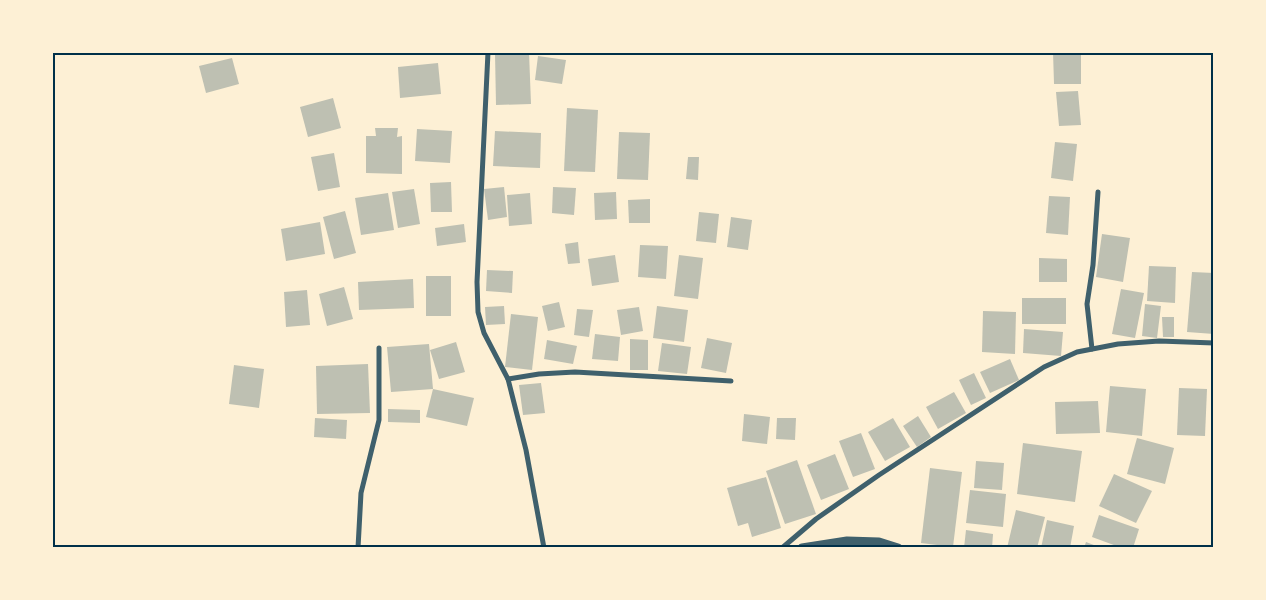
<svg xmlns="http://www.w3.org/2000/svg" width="1266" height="600" viewBox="0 0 1266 600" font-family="Mulish,sans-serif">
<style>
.building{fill:#bec0b2}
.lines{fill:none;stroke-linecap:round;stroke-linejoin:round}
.minor{stroke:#3f606c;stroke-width:5}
.tertiary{stroke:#3f606c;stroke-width:9}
.neatline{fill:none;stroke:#003049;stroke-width:2}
</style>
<rect width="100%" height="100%" fill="#fdf0d5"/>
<g class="building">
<path d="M529 52 531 104 496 105 495 53Z"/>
<path d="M1053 52H1081V84H1054Z"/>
<path d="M538 56 566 60 562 84 535 80Z"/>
<path d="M232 58 239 84 206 93 199 66Z"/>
<path d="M438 63 441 94 400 98 398 67Z"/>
<path d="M1078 91 1081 125 1059 126 1056 92Z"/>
<path d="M333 98 341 128 308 137 300 107Z"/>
<path d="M567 108 598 110 595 172 564 171Z"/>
<path d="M375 128H398L397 137 402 136V174L366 173V136H376Z"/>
<path d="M417 129 452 131 450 163 415 161Z"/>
<path d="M495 131 541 133 540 168 493 166Z"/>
<path d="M619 132 650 133 648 180 617 179Z"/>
<path d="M1055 142 1077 144 1073 181 1051 178Z"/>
<path d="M334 153 340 187 318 191 311 157Z"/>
<path d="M688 157H699L698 180 686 179Z"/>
<path d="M451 182 452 212H431L430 183Z"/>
<path d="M504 187 507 217 488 220 484 189Z"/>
<path d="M553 187 576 188 574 215 552 213Z"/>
<path d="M414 189 420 224 398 228 392 192Z"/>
<path d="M616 192 617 219 595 220 594 193Z"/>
<path d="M388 193 394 230 361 235 355 198Z"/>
<path d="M530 193 532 224 509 226 507 195Z"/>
<path d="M1049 196 1070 197 1068 235 1046 233Z"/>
<path d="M650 199V223H629L628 200Z"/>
<path d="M345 211 356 253 334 259 323 217Z"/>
<path d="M699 212 719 214 716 243 696 241Z"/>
<path d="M731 217 752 220 748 250 727 247Z"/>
<path d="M320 222 325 254 286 261 281 229Z"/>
<path d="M464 224 466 242 437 246 435 228Z"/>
<path d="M1102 234 1130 238 1123 282 1096 277Z"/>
<path d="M578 242 580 263 568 264 565 244Z"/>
<path d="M640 245 668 246 666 279 638 277Z"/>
<path d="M615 255 619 282 592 286 588 259Z"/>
<path d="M679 255 703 258 698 299 674 296Z"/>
<path d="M1039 258 1067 259V282H1039Z"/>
<path d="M1149 266 1176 267 1175 303 1147 301Z"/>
<path d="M487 270 513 271 512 293 486 291Z"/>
<path d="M1192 272 1214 273V334L1187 332Z"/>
<rect x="426" y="276" width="25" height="40"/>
<path d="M413 279 414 308 359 310 358 282Z"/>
<path d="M344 287 353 319 327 326 319 294Z"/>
<path d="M1121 289 1144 293 1135 338 1112 334Z"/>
<path d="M307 290 310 325 286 327 284 292Z"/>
<rect x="1022" y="298" width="44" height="26"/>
<path d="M559 302 565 327 548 331 542 306Z"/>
<path d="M1145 304 1161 306 1157 338 1142 336Z"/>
<path d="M504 306 505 324 486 325 485 307Z"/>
<path d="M657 306 688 310 684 342 653 338Z"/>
<path d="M639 307 643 331 621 335 617 310Z"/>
<path d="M577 309 593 310 589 337 574 335Z"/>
<path d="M983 311 1016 312 1015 354 982 352Z"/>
<path d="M511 314 538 317 532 370 505 367Z"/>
<path d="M1162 317H1174V337H1163Z"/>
<path d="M1024 329 1063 332 1061 356 1023 353Z"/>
<path d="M595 334 620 337 618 361 592 359Z"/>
<path d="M707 338 732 343 726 373 701 368Z"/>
<path d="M630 339 648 340V370H630Z"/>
<path d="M547 340 577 346 573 364 544 359Z"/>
<path d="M456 342 465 372 439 379 430 350Z"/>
<path d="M662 343 691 347 687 374 658 371Z"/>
<path d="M429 344 433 389 391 392 387 347Z"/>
<path d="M1010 359 1019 380 990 393 980 372Z"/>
<path d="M368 364 370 413 317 414 316 366Z"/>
<path d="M234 365 264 369 259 408 229 404Z"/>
<path d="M974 373 986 398 971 405 959 380Z"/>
<path d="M541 383 545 413 523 415 519 385Z"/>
<path d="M1110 386 1146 389 1142 436 1106 432Z"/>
<path d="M1179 388 1207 389 1205 436 1177 435Z"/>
<path d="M433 389 474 398 467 426 426 417Z"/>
<path d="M954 392 966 413 938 429 926 407Z"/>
<path d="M1098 401 1100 433 1056 434 1055 402Z"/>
<path d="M388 409 420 410V423L388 422Z"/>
<path d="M744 414 770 417 767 444 742 441Z"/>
<path d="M918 416 931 437 917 447 903 426Z"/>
<path d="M315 418 347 420 346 439 314 437Z"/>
<path d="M777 418H796L795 440 776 439Z"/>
<path d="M893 418 910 447 885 461 868 432Z"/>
<path d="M861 433 875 469 853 477 839 441Z"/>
<path d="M1137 438 1174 448 1165 484 1127 474Z"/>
<path d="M1023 443 1082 451 1075 502 1017 494Z"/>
<path d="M835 454 849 489 821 500 807 465Z"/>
<path d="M797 460 816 514 785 524 766 471Z"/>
<path d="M976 461 1004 463 1002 490 974 488Z"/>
<path d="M930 468 962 472 953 547 921 543Z"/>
<path d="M1114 474 1152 491 1136 523 1099 506Z"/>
<path d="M766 477 781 528 752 537 748 523 738 526 727 488Z"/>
<path d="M970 490 1006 494 1003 527 966 523Z"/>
<path d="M1016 510 1045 517 1037 548H1007Z"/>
<path d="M1099 515 1139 529 1133 548H1122L1092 537Z"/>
<path d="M1047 520 1074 526 1070 548H1041Z"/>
<path d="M966 530 993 534 992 548H964Z"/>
<path d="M1086 542 1099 547V548H1084Z"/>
</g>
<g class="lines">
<g class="minor">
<path d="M488 52 477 282 478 312 484 333 508 379 526 450 544 548"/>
<path d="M1092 349 1087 304 1093 265 1098 192"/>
<path d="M508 379 539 374 575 372 731 381"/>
<path d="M358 548 361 493 379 420V348"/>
<path d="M782 548 816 519 879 475 1044 367 1077 352 1118 344 1159 341 1214 343"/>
</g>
<path class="tertiary" d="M802 548 847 541 879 542 898 548"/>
</g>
<rect width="1266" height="600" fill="none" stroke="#fdf0d5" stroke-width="108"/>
<rect x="54" y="54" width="1158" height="492" class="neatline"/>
</svg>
